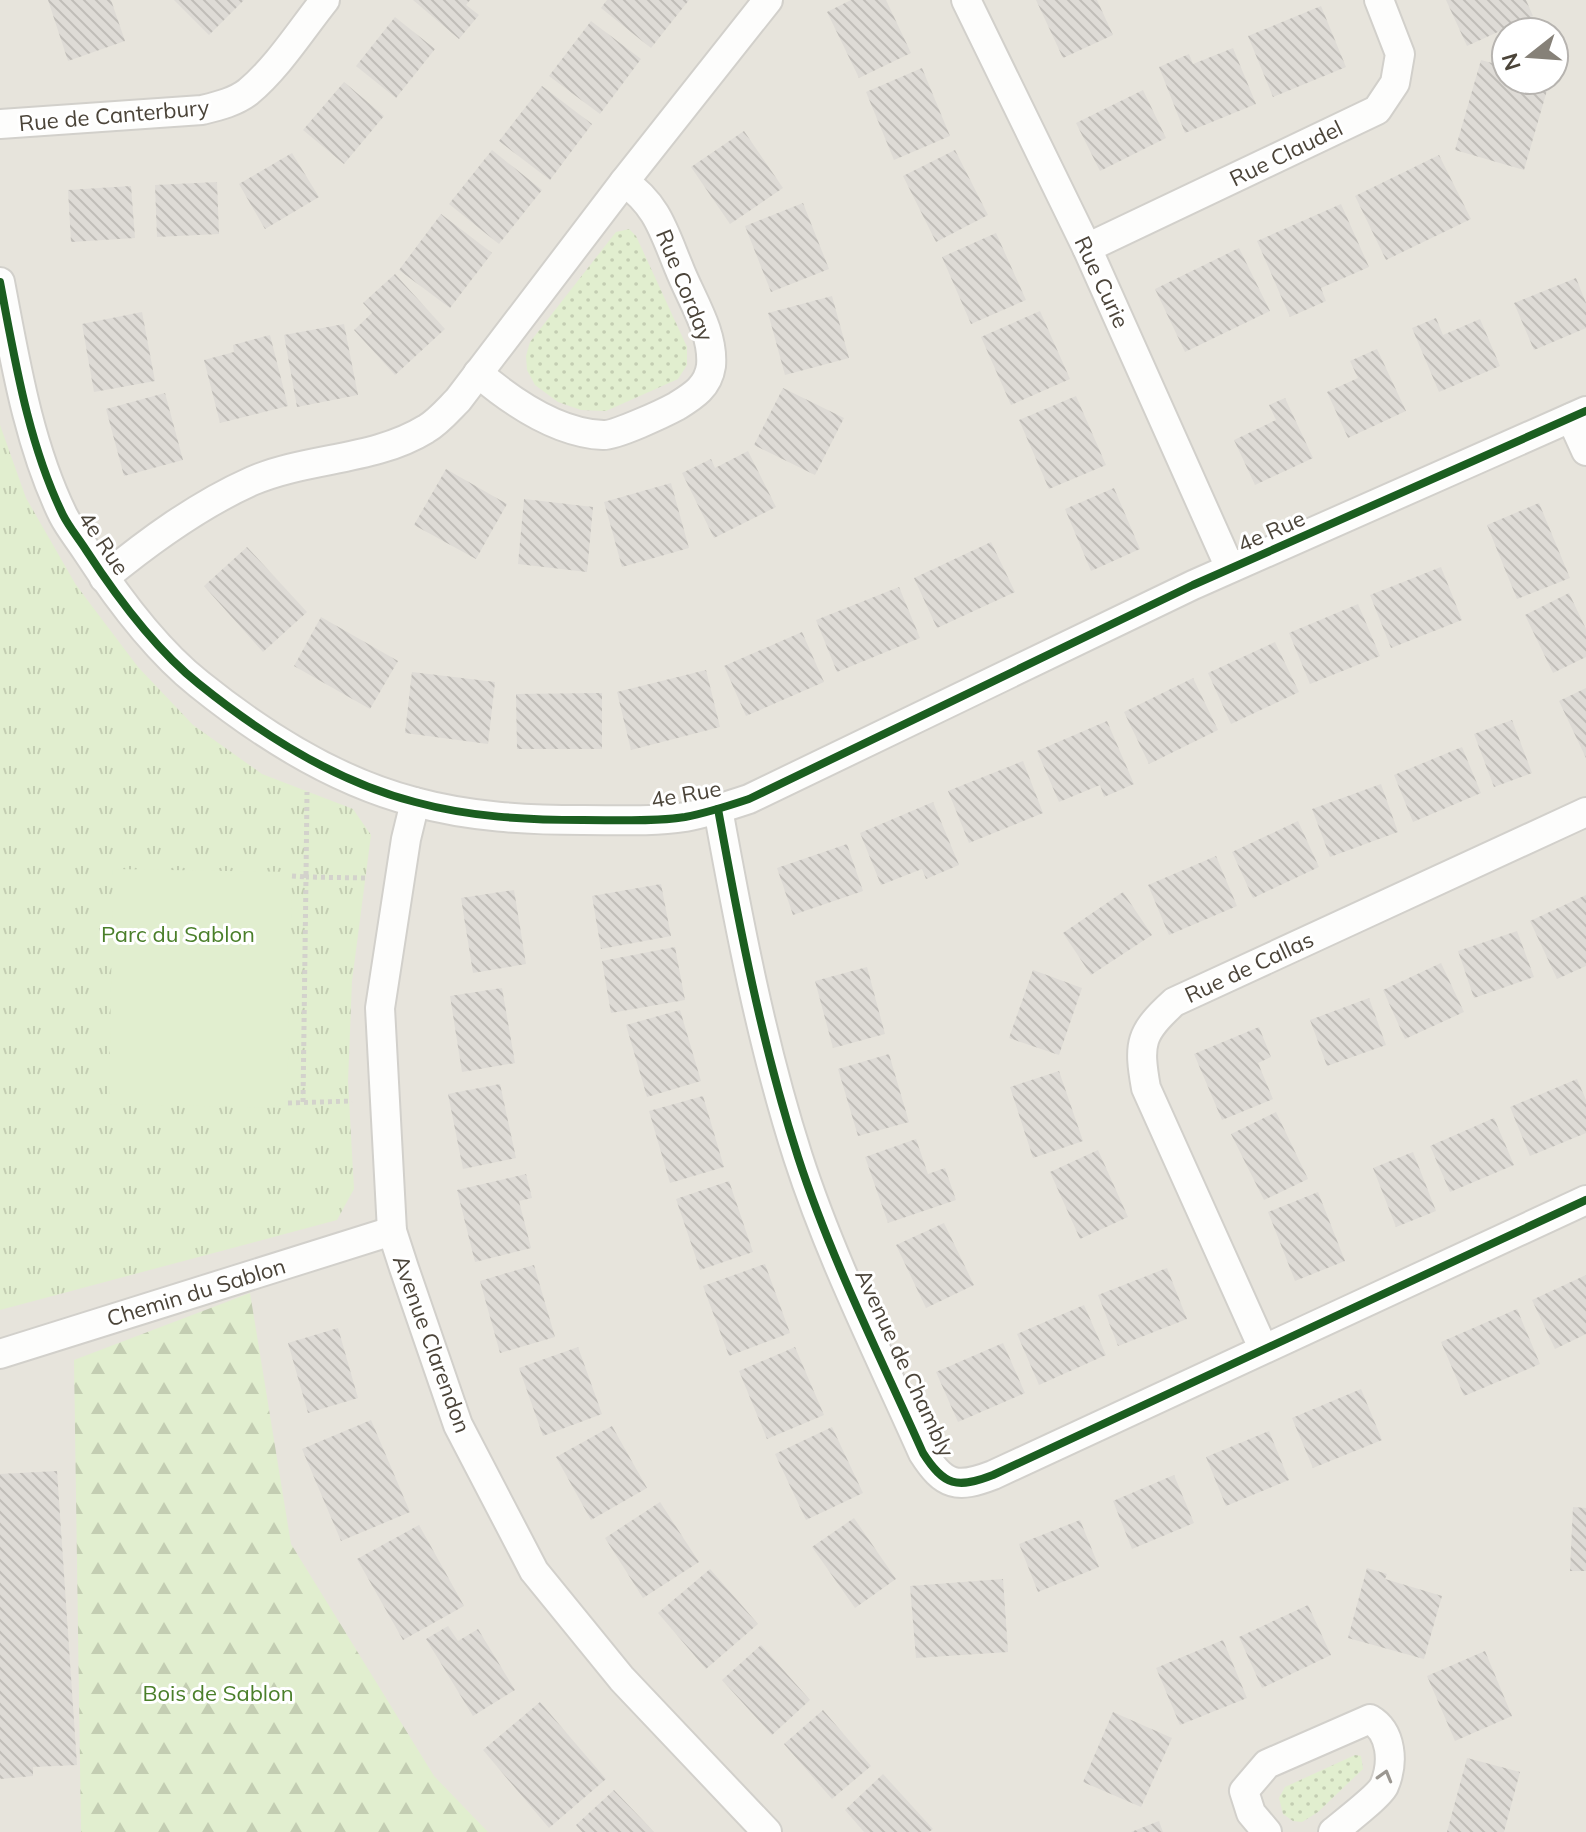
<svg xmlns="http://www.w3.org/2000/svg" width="1586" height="1832" viewBox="0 0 1586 1832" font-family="Mulish,sans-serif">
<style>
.residential{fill:#e7e4dc;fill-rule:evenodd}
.grass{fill:url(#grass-dots)}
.forest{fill:url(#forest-firs)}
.park{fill:url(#park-tufts)}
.pitch{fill:#e1eecf}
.building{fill:url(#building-back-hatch)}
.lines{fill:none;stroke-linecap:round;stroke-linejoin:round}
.minor-casing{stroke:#d2d0cb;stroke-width:32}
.path{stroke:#d3d2cc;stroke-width:5;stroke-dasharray:4 4;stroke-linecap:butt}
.minor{stroke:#fdfdfc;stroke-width:28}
.cycleway-casing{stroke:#fff;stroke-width:13}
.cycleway{stroke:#1b5e20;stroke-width:8}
.oneway{stroke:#9b9791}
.labels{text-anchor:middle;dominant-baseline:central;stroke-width:6;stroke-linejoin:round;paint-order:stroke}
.street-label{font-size:22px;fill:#4b4439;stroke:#fff}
.park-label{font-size:22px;fill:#4a7f2a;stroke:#fff}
</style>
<defs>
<pattern id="grass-dots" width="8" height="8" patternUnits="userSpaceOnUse" patternTransform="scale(2)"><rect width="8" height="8" fill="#e1eecf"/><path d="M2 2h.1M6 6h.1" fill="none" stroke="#c3cdb2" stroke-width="1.8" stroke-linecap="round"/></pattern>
<pattern id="forest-firs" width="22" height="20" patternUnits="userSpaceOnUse" patternTransform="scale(2)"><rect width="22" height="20" fill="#e1eecf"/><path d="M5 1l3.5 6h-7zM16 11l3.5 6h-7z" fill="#c3cdb2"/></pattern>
<pattern id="park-tufts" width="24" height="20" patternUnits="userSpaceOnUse" patternTransform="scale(2)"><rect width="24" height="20" fill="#e1eecf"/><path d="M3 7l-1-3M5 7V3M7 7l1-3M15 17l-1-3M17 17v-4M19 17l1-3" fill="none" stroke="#c3cdb2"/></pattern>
<pattern id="building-back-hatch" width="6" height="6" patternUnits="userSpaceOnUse" patternTransform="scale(2)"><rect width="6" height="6" fill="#dedbd6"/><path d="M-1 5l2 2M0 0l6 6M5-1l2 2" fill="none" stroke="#c0bdb8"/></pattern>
</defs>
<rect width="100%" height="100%" fill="#f4f2ee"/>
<path class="residential" d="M0 0H1586V1832H0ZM1506 32H1554V80H1506Z"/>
<g class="grass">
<path d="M629 229 636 236 687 347V365L678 379 606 411 581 410 558 402 535 385 527 370 526 356 530 342 616 232Z"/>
<path d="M1355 1755 1361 1756 1363 1769 1318 1812 1302 1822 1293 1821 1283 1814 1279 1798 1285 1787Z"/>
</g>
<path class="forest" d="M250 1293 291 1544 434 1776 488 1832H81L74 1360Z"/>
<path class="park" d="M0 425 26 498 76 585 138 667 193 725 262 774 353 809 371 835 352 981 348 1082 354 1189 337 1220 0 1310Z"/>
<path class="pitch" d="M113 869 292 872 287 1108 109 1104Z"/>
<g class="building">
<path d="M48 0H111L125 41 68 61Z"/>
<path d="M174 0H244L209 35Z"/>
<path d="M413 0H470L466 5 479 15 459 39Z"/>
<path d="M607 0H689L651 48 601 8Z"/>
<path d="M851 0H886L911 53 859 78 827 12Z"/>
<path d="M1036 0H1097L1113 35 1063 58Z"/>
<path d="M1446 0H1526L1533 16 1467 46Z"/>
<path d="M1321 6 1346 67 1273 97 1248 36Z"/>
<path d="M395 17 435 49 396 98 356 66Z"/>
<path d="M591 21 641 59 600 114 549 76Z"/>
<path d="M1233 48 1256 104 1185 133 1159 67 1189 54 1193 64Z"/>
<path d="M1481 60 1506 67V80H1550L1524 170 1455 150Z"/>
<path d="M922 68 950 136 894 160 866 92Z"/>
<path d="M344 82 384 116 344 164 303 130Z"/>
<path d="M542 86 592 124 550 180 499 141Z"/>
<path d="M1143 90 1166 138 1100 171 1076 123Z"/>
<path d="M744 131 783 188 730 224 691 167Z"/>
<path d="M492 150 542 190 499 244 449 204Z"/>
<path d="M955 150 988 215 936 242 903 176Z"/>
<path d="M292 153 319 197 265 229 239 184Z"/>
<path d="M1439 155 1471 219 1386 260 1355 196Z"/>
<path d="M217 182 219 234 157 237 155 185Z"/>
<path d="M131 186 135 238 71 242 68 190Z"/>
<path d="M803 203 829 269 771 292 745 226Z"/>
<path d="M1341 204 1369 267 1321 288 1326 301 1290 317 1257 241Z"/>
<path d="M441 214 492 253 450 308 399 270Z"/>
<path d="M996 233 1026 300 971 324 942 257Z"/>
<path d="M1239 248 1270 311 1185 352 1155 289Z"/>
<path d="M395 274 445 329 395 375 354 330 372 313 363 303Z"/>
<path d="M1576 278 1586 303V328L1534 350 1514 303Z"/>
<path d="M832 296 849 358 785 375 768 313Z"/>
<path d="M1040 311 1070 379 1011 405 981 337Z"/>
<path d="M142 312 155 381 94 392 82 324Z"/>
<path d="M1436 318 1443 335 1480 319 1500 366 1439 392 1412 328Z"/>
<path d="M344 324 358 395 297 407 284 335Z"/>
<path d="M270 335 288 406 220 423 204 360 234 352 233 345Z"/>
<path d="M1377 349 1406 411 1348 438 1327 392 1358 378 1350 361Z"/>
<path d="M783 388 844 418 815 475 754 445Z"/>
<path d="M165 393 183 460 124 476 106 409Z"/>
<path d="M1076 396 1106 465 1049 489 1019 420Z"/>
<path d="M1285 398 1313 458 1255 485 1234 440 1276 420 1269 405Z"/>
<path d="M748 451 776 507 714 538 682 473 711 459 715 468Z"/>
<path d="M446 469 507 504 476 559 414 525Z"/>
<path d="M671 483 689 548 622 567 604 502Z"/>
<path d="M1114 488 1140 549 1091 571 1065 509Z"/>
<path d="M524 499 593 507 587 572 518 564Z"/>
<path d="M1539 503 1570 578 1517 599 1487 525Z"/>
<path d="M991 542 1015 592 937 628 914 578Z"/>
<path d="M247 547 307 612 263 652 204 586Z"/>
<path d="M1441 567 1462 620 1391 648 1370 595Z"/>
<path d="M899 587 920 638 837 672 816 620Z"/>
<path d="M1569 593 1586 629V657L1553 673 1525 615Z"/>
<path d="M1358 604 1380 656 1310 684 1289 633Z"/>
<path d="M321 617 398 661 370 709 294 666Z"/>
<path d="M802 632 824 682 746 716 724 666Z"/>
<path d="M1275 642 1299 692 1231 724 1208 673Z"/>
<path d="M706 670 720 727 631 750 617 692Z"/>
<path d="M412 672 495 682 488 744 405 733Z"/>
<path d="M1193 678 1218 730 1149 764 1124 712Z"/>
<path d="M1586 688V758L1559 701Z"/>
<path d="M602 693V749H517L516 694Z"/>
<path d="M1512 720 1532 773 1494 787 1474 734Z"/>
<path d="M1107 721 1134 784 1104 797 1100 785 1059 802 1037 751Z"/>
<path d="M1462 747 1481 793 1413 822 1394 775Z"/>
<path d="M1023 761 1043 813 969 843 948 791Z"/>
<path d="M1381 784 1398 832 1330 857 1312 809Z"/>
<path d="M933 802 959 865 926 879 922 869 881 885 860 833Z"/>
<path d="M1298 821 1319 867 1253 898 1232 852Z"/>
<path d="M847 844 863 891 793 915 777 868Z"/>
<path d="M1216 856 1237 906 1169 935 1148 885Z"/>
<path d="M661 884 671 936 601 949 592 896Z"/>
<path d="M514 890 526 964 473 973 461 898Z"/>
<path d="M1123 892 1152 935 1091 975 1063 933Z"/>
<path d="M1586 895V966L1557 979 1530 921Z"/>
<path d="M1517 931 1534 977 1474 998 1458 951Z"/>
<path d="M675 947 685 1000 611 1013 602 961Z"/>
<path d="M1441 963 1464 1012 1405 1039 1383 990Z"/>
<path d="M867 967 885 1034 833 1048 815 981Z"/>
<path d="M1033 970 1082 988 1059 1055 1009 1038Z"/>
<path d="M502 988 515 1063 462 1072 450 996Z"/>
<path d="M1369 998 1386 1045 1327 1066 1310 1020Z"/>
<path d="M680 1010 701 1081 647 1097 626 1025Z"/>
<path d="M1259 1027 1271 1057 1258 1063 1273 1099 1222 1120 1194 1054Z"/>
<path d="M889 1054 909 1122 858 1136 838 1069Z"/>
<path d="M1059 1071 1083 1141 1033 1158 1010 1087Z"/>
<path d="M1577 1079 1586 1100V1133L1530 1156 1510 1107Z"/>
<path d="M500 1084 516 1158 463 1169 448 1094Z"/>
<path d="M703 1096 724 1167 670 1183 649 1111Z"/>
<path d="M1276 1112 1308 1179 1264 1200 1231 1134Z"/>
<path d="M1494 1118 1514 1165 1450 1192 1430 1146Z"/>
<path d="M916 1139 928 1174 945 1168 956 1200 888 1223 865 1157Z"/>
<path d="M1098 1150 1128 1217 1080 1239 1050 1172Z"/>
<path d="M1413 1152 1436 1211 1396 1227 1373 1168Z"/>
<path d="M526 1174 532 1198 519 1201 531 1248 475 1262 457 1190Z"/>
<path d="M729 1181 753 1252 700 1270 676 1199Z"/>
<path d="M1318 1192 1345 1261 1295 1281 1268 1212Z"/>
<path d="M944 1223 974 1285 926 1308 896 1245Z"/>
<path d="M765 1264 790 1333 729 1356 703 1286Z"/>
<path d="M534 1265 555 1337 500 1353 480 1281Z"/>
<path d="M1167 1268 1187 1319 1118 1346 1098 1295Z"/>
<path d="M1586 1275V1334L1555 1349 1532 1300Z"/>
<path d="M1084 1305 1106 1355 1039 1385 1017 1334Z"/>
<path d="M1517 1309 1540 1364 1464 1396 1441 1342Z"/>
<path d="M338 1328 358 1398 308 1413 288 1343Z"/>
<path d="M1003 1343 1025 1393 958 1422 936 1372Z"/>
<path d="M578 1347 602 1414 543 1436 519 1368Z"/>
<path d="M795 1347 824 1415 767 1439 739 1371Z"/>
<path d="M1361 1389 1382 1440 1313 1468 1292 1418Z"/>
<path d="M371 1420 410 1512 341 1541 302 1449Z"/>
<path d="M612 1426 647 1488 591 1520 556 1457Z"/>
<path d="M832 1427 863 1493 806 1520 775 1454Z"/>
<path d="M1269 1431 1289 1480 1226 1506 1206 1457Z"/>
<path d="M57 1471 77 1765 33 1767V1776L0 1779V1474Z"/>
<path d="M1174 1475 1194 1523 1132 1549 1113 1501Z"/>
<path d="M660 1502 699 1562 643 1598 605 1538Z"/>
<path d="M1573 1507 1586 1508V1571H1570Z"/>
<path d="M854 1518 896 1579 855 1608 812 1547Z"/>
<path d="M1080 1520 1099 1567 1038 1592 1019 1544Z"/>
<path d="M419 1525 464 1606 403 1640 357 1559Z"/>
<path d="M1367 1568 1387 1574 1385 1579 1442 1596 1424 1659 1348 1638Z"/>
<path d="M710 1569 758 1624 706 1669 658 1613Z"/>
<path d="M1003 1579 1008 1652 916 1658 910 1586Z"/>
<path d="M1308 1605 1331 1655 1262 1688 1239 1637Z"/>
<path d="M448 1626 458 1641 478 1629 515 1690 473 1716 426 1639Z"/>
<path d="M1223 1640 1247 1698 1180 1725 1156 1668Z"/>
<path d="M761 1645 810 1700 772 1735 722 1680Z"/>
<path d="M1485 1651 1512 1716 1455 1741 1427 1676Z"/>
<path d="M540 1702 606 1779 549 1828 483 1750Z"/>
<path d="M823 1710 871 1766 832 1799 784 1744Z"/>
<path d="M1113 1712 1172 1738 1141 1807 1083 1782Z"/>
<path d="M1467 1758 1520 1772 1504 1832H1447Z"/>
<path d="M883 1774 933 1829 929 1832H864L845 1810Z"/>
<path d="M614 1790 654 1832H582L576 1825Z"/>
<path d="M1159 1821 1163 1832H1131Z"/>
</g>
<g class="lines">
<g class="minor-casing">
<g id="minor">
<path d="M966 0 1087 248 1230 568"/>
<path d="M0 124 202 110C218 106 235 102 248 92 278 67 301 30 325 0"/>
<path d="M1087 248 1377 110 1395 83 1400 54 1379 0"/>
<path d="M0 282C15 360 28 443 63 515 69 527 79 539 86 550 116 596 156 650 199 684 261 734 337 782 415 802 470 817 526 820 583 820 616 820 652 822 685 817 707 813 728 806 749 799L1193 585 1586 411"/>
<path d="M478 373C512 402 557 433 603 435 615 436 664 413 677 406 693 396 708 387 711 366 714 332 691 299 679 268 664 232 657 204 624 182"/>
<path d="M1571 418 1586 451"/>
<path d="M104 578C149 541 198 505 252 481 308 457 374 461 426 429 438 422 448 410 458 400L624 182 768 0"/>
<path d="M415 802 406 839 380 1008 392 1231 404 1268 458 1425 534 1571 622 1679 767 1832"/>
<path d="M718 809C739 925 762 1045 798 1157 831 1259 880 1356 923 1453 944 1486 957 1489 993 1475L1586 1200"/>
<path d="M1263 1348 1146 1088C1138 1043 1140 1033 1174 1002L1586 812"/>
<path d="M0 1354 392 1231"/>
<path d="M1267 1832 1251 1813 1244 1791 1267 1764 1370 1719C1392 1732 1394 1763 1384 1786 1379 1796 1344 1823 1333 1832"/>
</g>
</g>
<g class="path">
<path d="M292 876 306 877 307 792"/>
<path d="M303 1102 306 877 366 878"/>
<path d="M288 1103 352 1101"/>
</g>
<use href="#minor" class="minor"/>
<g class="cycleway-casing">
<g id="cycleway">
<path d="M0 282C15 360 28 443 63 515 69 527 79 539 86 550 116 596 156 650 199 684 261 734 337 782 415 802 470 817 526 820 583 820 616 820 652 822 685 817 707 813 728 806 749 799L1193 585 1586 411"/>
<path d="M718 809C739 925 762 1045 798 1157 831 1259 880 1356 923 1453 944 1486 957 1489 993 1475L1586 1200"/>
</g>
</g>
<use href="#cycleway" class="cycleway"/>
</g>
<defs><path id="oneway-chevron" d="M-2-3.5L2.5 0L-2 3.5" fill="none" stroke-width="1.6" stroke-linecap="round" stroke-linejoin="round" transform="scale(2)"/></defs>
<use class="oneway" href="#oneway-chevron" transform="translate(1385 1776) rotate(-74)"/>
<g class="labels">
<g class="street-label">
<text transform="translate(114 115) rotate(-5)">Rue de Canterbury</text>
<text transform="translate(1286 153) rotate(-26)">Rue Claudel</text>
<text transform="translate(1102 282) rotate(65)">Rue Curie</text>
<text transform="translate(685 285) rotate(68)">Rue Corday</text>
<text transform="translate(1271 531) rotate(-24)">4e Rue</text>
<text transform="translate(104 543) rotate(56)">4e Rue</text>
<text transform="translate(686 794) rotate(-10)">4e Rue</text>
<text transform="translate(1249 967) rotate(-25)">Rue de Callas</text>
<text transform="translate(196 1292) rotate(-17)">Chemin du Sablon</text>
<text transform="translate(432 1344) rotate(70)">Avenue Clarendon</text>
<text transform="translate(905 1363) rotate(65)">Avenue de Chambly</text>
</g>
<g class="park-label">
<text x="178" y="934">Parc du Sablon</text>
<text x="218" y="1693">Bois de Sablon</text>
</g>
</g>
<g transform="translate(1530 56) rotate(253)"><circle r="38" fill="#ffffff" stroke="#b7b4b0" stroke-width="2"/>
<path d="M0-6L14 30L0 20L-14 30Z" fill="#868178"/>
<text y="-12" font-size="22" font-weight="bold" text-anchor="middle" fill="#4b4439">N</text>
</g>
</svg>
